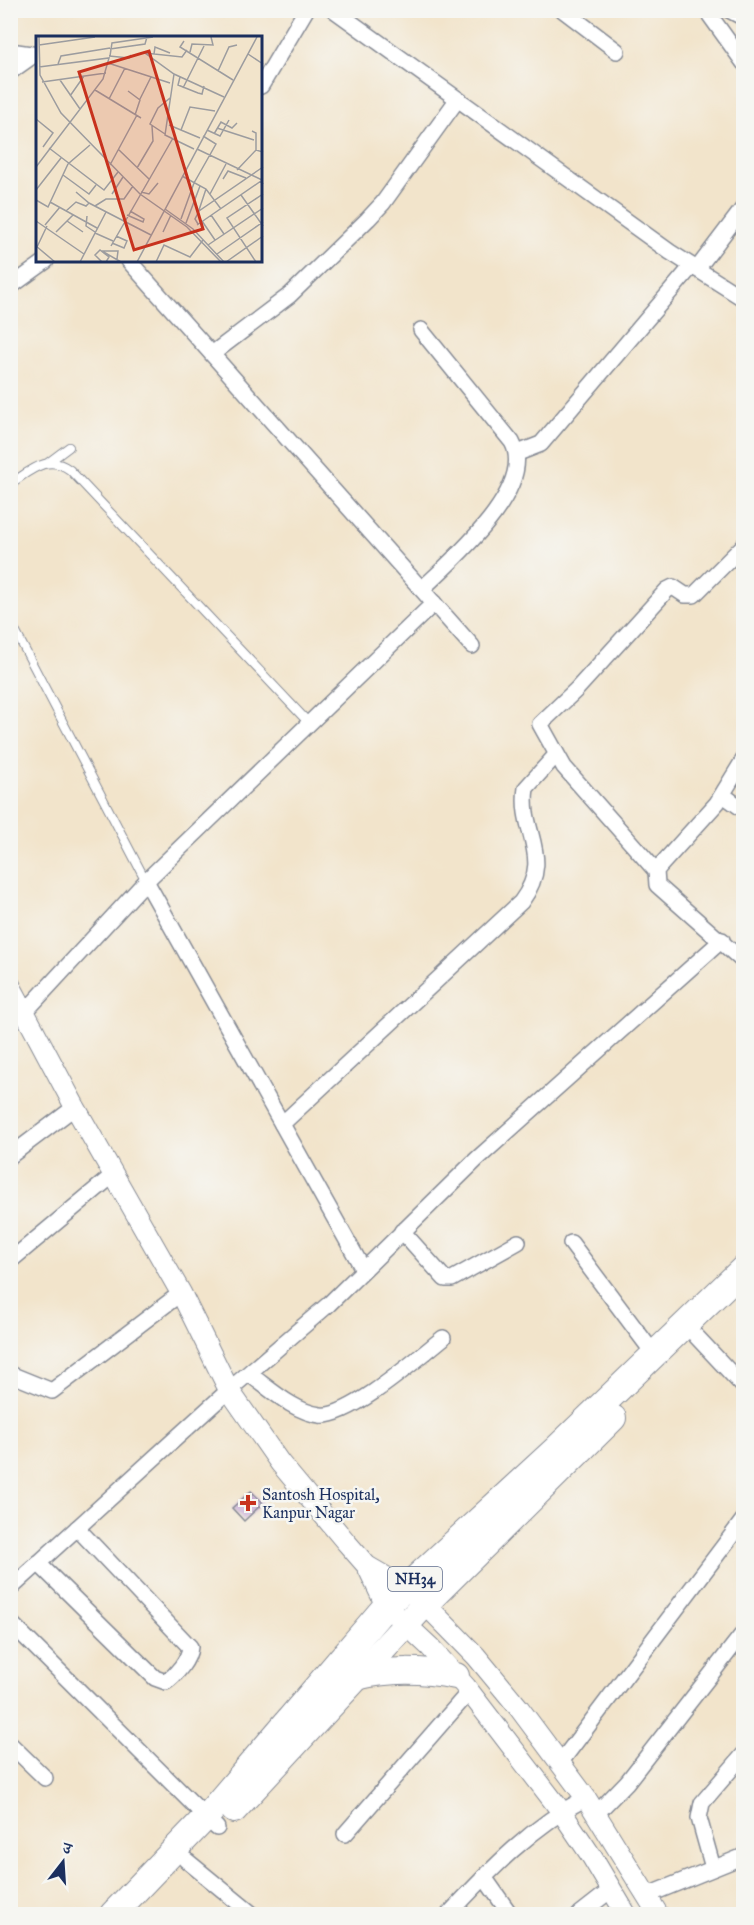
<svg xmlns="http://www.w3.org/2000/svg" width="754" height="1925" viewBox="0 0 754 1925" font-family="'IM FELL Great Primer','Noto Serif Devanagari',serif">
<style>
.building{fill:#bb99ce}
.lines{fill:none;stroke-linecap:round;stroke-linejoin:round}
.service-casing{stroke:#868a94;stroke-width:10}
.minor-casing{stroke:#868a94;stroke-width:18}
.tertiary-casing{stroke:#868a94;stroke-width:22}
.trunk-casing{stroke:#868a94;stroke-width:28}
.service{stroke:#fff;stroke-width:8}
.minor{stroke:#fff;stroke-width:15}
.tertiary{stroke:#fff;stroke-width:20}
.trunk{stroke:#fff;stroke-width:26}
.poi-dot{fill:#c8321e;stroke:#f6f6f2;stroke-width:2}
.labels{text-anchor:middle;dominant-baseline:central;stroke-width:5;stroke-linejoin:round;paint-order:stroke}
.shield{fill:#f6f6f2;stroke:#5d6b8a;stroke-width:1.5}
.shield-label{font-size:15px;font-weight:bold;fill:#1b2f5e}
.poi-label{font-size:16px;fill:#1b2f5e;stroke:#f6f6f2;text-anchor:start}
.inset-road{fill:none;stroke:#9c9c9f;stroke-width:1.5}
.view{fill:#c8321e;fill-opacity:0.15;stroke:#c8321e;stroke-width:3}
.inset-edge{fill:none;stroke:#1b2f5e;stroke-width:3}
</style>
<rect width="100%" height="100%" fill="#f6f6f2"/>
<filter id="ink" filterUnits="userSpaceOnUse"><feTurbulence type="fractalNoise" baseFrequency=".0167" numOctaves="2"/><feDisplacementMap in="SourceGraphic" scale="12" xChannelSelector="R" yChannelSelector="G"/><feConvolveMatrix kernelMatrix="1 2 1 2 8 2 1 2 1" color-interpolation-filters="sRGB"/></filter>
<filter id="wash" filterUnits="userSpaceOnUse"><feTurbulence type="fractalNoise" baseFrequency=".008" numOctaves="4" result="noise"/><feDisplacementMap in="SourceGraphic" scale="24" xChannelSelector="R" yChannelSelector="G"/><feGaussianBlur stdDeviation="1.35" result="paint"/><feColorMatrix in="noise" values="0 0 0 0 0 0 0 0 0 0 0 0 0 0 0 0 0 1.4 0 .05"/><feComposite in="paint" operator="in"/></filter>
<g filter="url(#wash)">
<rect width="100%" height="100%" fill="#f2e4cb"/>
<g id="blocks">
<path class="building" d="M251 1491 263 1503 244 1521 232 1508Z"/>
</g>
</g>
<g filter="url(#ink)">
<use href="#blocks" fill-opacity="0" stroke="#868a94" stroke-width="1.5"/>
<g class="lines">
<g class="service-casing">
<g id="service">
<path d="M49 462 69 447"/>
<path d="M10 484C30 471 48 453 70 470L308 722"/>
<path d="M10 621 146 881"/>
</g>
</g>
<g class="minor-casing">
<g id="minor">
<path d="M334 10 670 252 744 299"/>
<path d="M563 10 617 51"/>
<path d="M706 10 744 63"/>
<path d="M729 10 744 18"/>
<path d="M10 51 38 55"/>
<path d="M10 72 34 55"/>
<path d="M261 86 306 10"/>
<path d="M129 261 472 646"/>
<path d="M697 269 744 207"/>
<path d="M10 287 46 261"/>
<path d="M421 330 512 442C537 488 452 560 422 589"/>
<path d="M212 354 290 295 368 219 383 203 457 100"/>
<path d="M518 453 541 444 692 266"/>
<path d="M744 759 717 803 660 866 656 871 657 885 744 962"/>
<path d="M723 795 744 810"/>
<path d="M656 871 564 767 540 724 576 690 667 590 673 587 685 595H694L744 545"/>
<path d="M146 881 363 1269"/>
<path d="M25 1012 146 881 434 603"/>
<path d="M282 1124 521 902C555 856 519 833 526 788L556 755"/>
<path d="M10 1156 75 1107"/>
<path d="M402 1231 445 1279H452L518 1242"/>
<path d="M571 1243 654 1354"/>
<path d="M10 1261 113 1175"/>
<path d="M696 1336 744 1387"/>
<path d="M10 1374 52 1391 181 1293"/>
<path d="M249 1374C269 1388 294 1412 320 1415 349 1419 419 1357 443 1338"/>
<path d="M38 1563 155 1678 166 1682C176 1675 189 1660 190 1647L77 1528"/>
<path d="M10 1589 229 1390 329 1304 477 1159 722 940"/>
<path d="M10 1622 217 1828"/>
<path d="M10 1744 45 1778"/>
<path d="M560 1763 744 1519"/>
<path d="M596 1814 627 1782 744 1632"/>
<path d="M345 1834 469 1692"/>
<path d="M186 1860 252 1914"/>
<path d="M713 1868 699 1818 702 1803 744 1754"/>
<path d="M484 1877 510 1914"/>
<path d="M648 1895 744 1856"/>
<path d="M449 1914C490 1870 532 1826 586 1798"/>
<path d="M580 1914 612 1889"/>
</g>
</g>
<g class="tertiary-casing">
<g id="tertiary">
<path d="M10 985 75 1107 181 1293 229 1390 280 1463 346 1542 367 1566 405 1588 425 1604 476 1656 519 1708 586 1798 658 1914"/>
<path d="M367 1566 386 1606 430 1647 466 1687 561 1811 592 1857 626 1914"/>
</g>
</g>
<g class="trunk-casing">
<g id="trunk">
<path d="M356 1677C391 1669 420 1669 456 1676"/>
<path d="M234 1810 425 1604 613 1418"/>
<path d="M113 1914 206 1817 386 1606 555 1450 744 1268"/>
</g>
</g>
<use href="#service" class="service"/>
<use href="#minor" class="minor"/>
<use href="#tertiary" class="tertiary"/>
<use href="#trunk" class="trunk"/>
</g>
</g>
<path class="poi-dot" d="M245 1494h6v6h6v6h-6v6h-6v-6h-6v-6h6z"/>
<g class="labels">
<rect class="shield" x="388" y="1567" width="54" height="24" rx="4.5"/>
<g class="shield-label">
<text x="415" y="1579">NH34</text>
</g>
<g class="poi-label">
<text x="262" y="1494">Santosh Hospital,<tspan x="262" dy="18">Kanpur Nagar</tspan></text>
</g>
</g>
<g transform="translate(36 36)">
<rect width="226" height="226" fill="#f2e4cb"/>
<path class="inset-road" d="M3 1 4 39 25 77 104 158 151 191 185 226M148 5 144 11 197 44M3 9 59 1M74 13 109 8 111 1M151 14 146 21 109 17 138 38 188 61M154 16 156 8 177 9 175 1M118 18 119 11 134 17M212 18 227 28M73 20 93 22 95 19M74 20 76 7 117 1M72 27 134 47M22 28 25 20 74 12M182 35 193 11 201 9M138 38 129 99 158 113M144 41 142 49 162 57 166 58 168 50M24 44 44 73M6 46 70 37M147 52 168 10M59 54 105 82M92 55 104 64 99 79M34 60 48 40M73 63 89 32M104 63 115 41M0 83 17 97 7 111M133 89 164 102M181 92 218 104M145 94 154 71 179 75M171 94 184 100 193 84M216 95 220 97V114M129 98 114 88 122 72 134 62M178 98 185 86 196 92 201 87M13 112 68 154 82 136M82 113 113 143M161 113 226 144M74 129 101 79M0 131 67 43 73 22 3 31M101 132 117 105 116 90M201 134 220 114 227 116M27 139 53 158 60 149M146 140 170 153 185 173M187 143 192 135 210 142M0 154 25 122M40 156 53 167 115 199M105 156 113 158 122 147M76 158 87 141M174 158 190 128M205 159 227 190M0 164 12 171 32 128 54 109M14 166 61 192M59 170 70 163H88L97 150M129 173 157 193 188 226M163 174 170 153M30 175 40 166 50 170 53 167M91 179 107 186 108 183 94 175M175 179 188 198M51 180 50 190 59 196M145 183 158 147 180 108 167 100M0 185 48 218M31 185 47 196M166 185 179 204M150 187 164 150M162 188 159 183 163 175 227 131M9 189 24 171M161 189 225 145 227 148M20 196 37 179M127 196 135 179M59 197 77 205M76 207 88 212 91 205 80 200M172 209 227 172M0 210 19 226M75 210 137 102M1 211 11 190M181 218 227 186M81 223 82 215H66L85 226M44 226 70 176M66 226 59 219 64 214 73 221 70 226M101 226 221 1M120 226 128 209 154 221 167 204M190 226 227 200M220 226 191 182 227 158"/>
<path class="view" d="M113 15 167 193 98 214 43 36Z"/>
<rect width="226" height="226" class="inset-edge"/>
</g>
<rect width="754" height="1925" fill="none" stroke="#f6f6f2" stroke-width="36"/>
<g transform="translate(63 1862) rotate(17)" stroke="#f6f6f2" stroke-width="4.5" paint-order="stroke">
<path d="M0-4.5L10 22L0 15L-10 22Z" fill="#1b2f5e"/>
<text y="-9" font-size="16" font-weight="bold" text-anchor="middle" fill="#1b2f5e">उ</text>
</g>
</svg>
